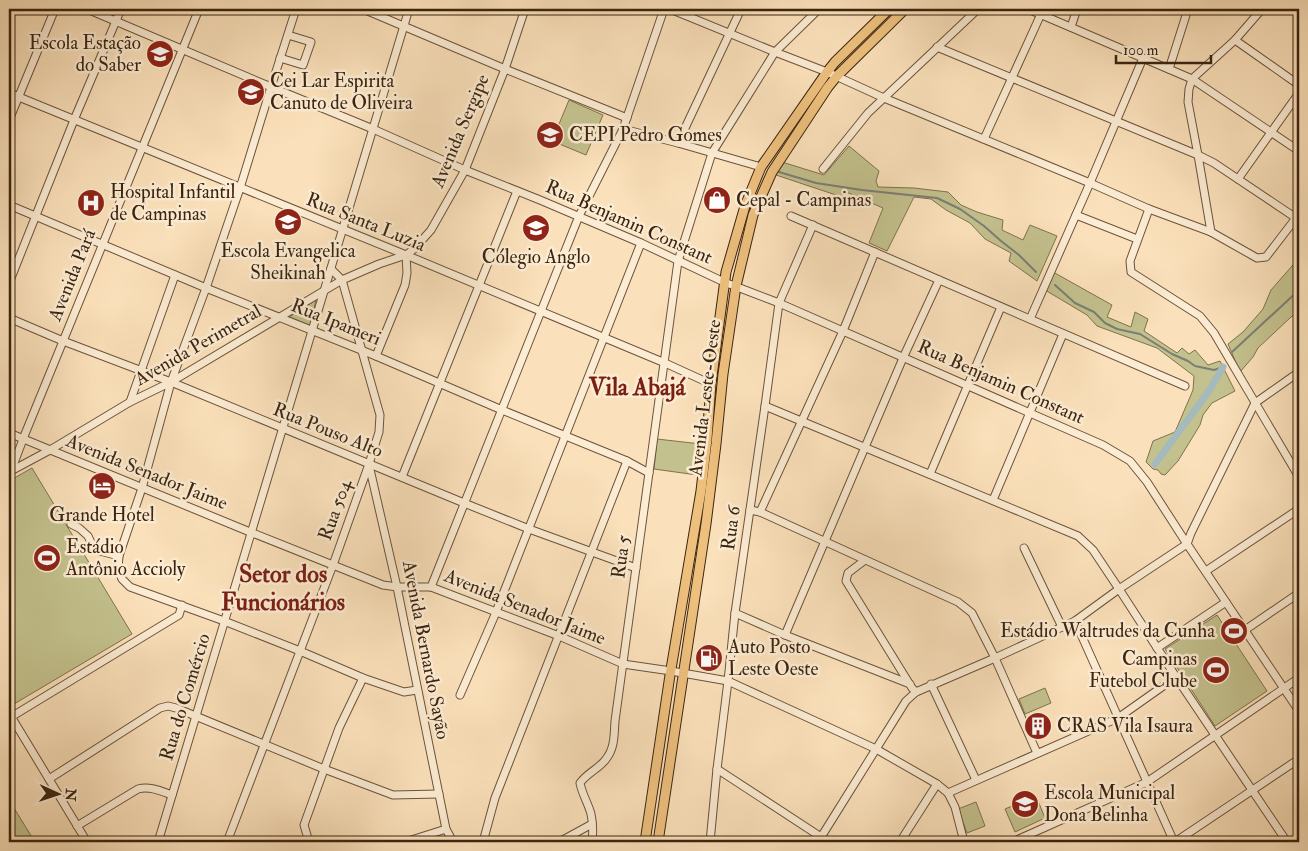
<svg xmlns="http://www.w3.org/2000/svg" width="1308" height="851" viewBox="0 0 1308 851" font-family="'IM FELL Double Pica',serif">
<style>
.green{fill:#c3c18d;stroke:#7f724e}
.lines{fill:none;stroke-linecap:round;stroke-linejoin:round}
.stream{stroke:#7b7e77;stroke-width:2}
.canal{stroke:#a5babc;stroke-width:7}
.minor-casing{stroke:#6b533b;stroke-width:9}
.major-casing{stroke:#3b2410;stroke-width:11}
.minor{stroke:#fcecd3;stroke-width:7}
.major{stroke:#eec07e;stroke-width:9}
.labels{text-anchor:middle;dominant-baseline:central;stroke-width:5;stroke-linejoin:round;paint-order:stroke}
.poi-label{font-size:19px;fill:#3b2410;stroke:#fcecd3;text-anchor:start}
.street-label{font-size:19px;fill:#3b2410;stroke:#fcecd3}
.district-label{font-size:24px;font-weight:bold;fill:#7a1f14;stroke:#fcecd3}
</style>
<rect width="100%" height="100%" fill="#fbe1bb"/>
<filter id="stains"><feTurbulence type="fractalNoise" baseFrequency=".004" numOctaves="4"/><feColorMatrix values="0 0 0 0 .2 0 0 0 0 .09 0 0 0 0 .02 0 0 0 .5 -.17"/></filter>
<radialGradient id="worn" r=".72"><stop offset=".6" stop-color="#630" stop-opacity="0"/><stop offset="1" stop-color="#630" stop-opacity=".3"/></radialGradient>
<g class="green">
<path d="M569 100 603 115 586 155 552 141Z"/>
<path d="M849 146 879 171 876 181 878 187 914 188 948 192 961 205 977 212 1003 220 1002 230 1023 240 1030 225 1057 236 1037 281 1009 261 1011 253 985 239 970 223 946 210 931 199 914 197 887 251 869 243 883 208 844 191 842 197 776 175 782 162 824 175Z"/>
<path d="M1299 258V312L1291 317 1258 348 1253 357 1240 372 1228 344 1243 332 1263 309 1271 290Z"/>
<path d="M1053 272 1112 305 1107 317 1131 327 1135 312 1148 319 1144 331 1177 353 1182 348 1189 354 1195 350 1208 365 1220 361 1235 391 1212 403 1203 415 1200 425 1178 461 1165 475 1161 474 1158 470 1153 469 1146 462 1153 441 1175 432 1193 390 1194 376 1157 348 1097 326 1087 315 1045 290Z"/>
<path d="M316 300 310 326 289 317Z"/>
<path d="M657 439 701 444 697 475 654 469Z"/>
<path d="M32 468 132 634 9 707V481Z"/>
<path d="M1217 615 1267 691 1215 726 1165 649Z"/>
<path d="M1045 688 1051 703 1025 714 1019 699Z"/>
<path d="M1036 796 1045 818 1015 832 1005 809Z"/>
<path d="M9 800 35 842H9Z"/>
<path d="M976 802 985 826 967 833 958 809Z"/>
</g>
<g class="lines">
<g class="stream">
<path d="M779 172 816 183 862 190 937 198 960 209 984 226 1001 241 1019 255 1036 272"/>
<path d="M1055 285 1075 303 1094 312 1105 323 1117 329 1140 334 1172 354 1188 361 1195 366 1214 370 1223 367"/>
<path d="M1232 352 1299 290"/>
</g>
<path class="canal" d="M1155 464 1209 391 1223 367"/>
<g class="minor-casing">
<g id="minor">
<path d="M87 9 271 87 373 129 465 170 540 200 641 243 724 282 779 303 1103 445 1130 461 1147 482 1187 544 1299 711"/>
<path d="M296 9 271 87 240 188 206 288 171 382 142 488 119 556 118 569 122 579 130 587 224 621 300 651 363 678 404 692 417 690"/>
<path d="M363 9 505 69 627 118"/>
<path d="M670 9 775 52 827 72 884 98 1090 183 1149 209 1211 232 1257 258 1266 257 1296 218"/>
<path d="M1028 9 1192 79 1299 151"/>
<path d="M1071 27 1077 9"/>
<path d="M1235 40 1299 85"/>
<path d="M937 47 1198 155 1214 163 1299 220"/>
<path d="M280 58 303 65 311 42 288 35"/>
<path d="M1169 69 1188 9"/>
<path d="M9 93 406 255 665 363 711 384"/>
<path d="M9 120 55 9"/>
<path d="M623 129 678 143 761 167"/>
<path d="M984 139 1041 14"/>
<path d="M678 143 741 9"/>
<path d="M823 169 868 113 978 9"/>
<path d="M1238 179 1299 93"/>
<path d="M9 205 206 288 376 356 502 410 627 461 649 473"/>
<path d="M1149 209 1130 261 1131 272 1200 316 1214 333 1299 477"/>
<path d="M1076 215 1137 239"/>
<path d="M791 216 1185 386"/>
<path d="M1211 232 1198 155 1188 102 1189 89 1192 79 1235 40 1262 9"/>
<path d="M9 283 74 120 121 9"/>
<path d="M9 318 63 341 171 382 464 503 529 529 636 568"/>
<path d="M1030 319 1090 183 1143 58"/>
<path d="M376 356 405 285 407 273 406 255"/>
<path d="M130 402 175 275"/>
<path d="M765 406 1078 536 1093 550 1119 589 1176 677 1287 842"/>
<path d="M9 433 250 532 383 585 397 587H431L559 636 623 664 671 671 728 681 876 749 937 784 948 793 955 807 964 842"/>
<path d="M369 465 397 587 446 829 453 842"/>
<path d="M11 471 25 434 199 9"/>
<path d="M9 472 50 450 130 402 171 382 342 280 379 264 406 255 414 249 431 230 465 170 505 69 525 9"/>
<path d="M930 474 1001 307"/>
<path d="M402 477 517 191"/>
<path d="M993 500 1063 334"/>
<path d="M750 510 760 512 958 602 972 613 995 658 1037 753"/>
<path d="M760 512 843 331 875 252"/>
<path d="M71 524 79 528 88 536 93 547 96 550 119 556"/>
<path d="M1024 548 1062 627"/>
<path d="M865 560 848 573 846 581 912 688 916 692"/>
<path d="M1206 571 1299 509"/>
<path d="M431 587 579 216 623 129 664 9"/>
<path d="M735 613 785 635 910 684"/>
<path d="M1075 621 1174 842"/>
<path d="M1245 630 1299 593"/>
<path d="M785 635 903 358 939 280"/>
<path d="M1157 648 1226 602"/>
<path d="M931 684 976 780"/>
<path d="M460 695 494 617 641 243"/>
<path d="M9 713 87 842"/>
<path d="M11 717 179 615 182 605"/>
<path d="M717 769 821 837"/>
<path d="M49 779 160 708 168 706 176 708 324 769 393 795 439 794"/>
<path d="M948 793 1118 718 1176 677"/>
<path d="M77 826 138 789C150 786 161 791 172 795"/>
<path d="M158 842 409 9"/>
<path d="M227 842 333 565 369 464 379 432 380 415 342 280 331 269"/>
<path d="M309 842 304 825 339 728 363 678"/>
<path d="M405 842 446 829"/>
<path d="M483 842 495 798 627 461"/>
<path d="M559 842 592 824"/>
<path d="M592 842C593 833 593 823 591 814 588 803 582 794 580 783 587 773 600 768 606 759 615 748 614 734 615 721L678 261 712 153 775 52 819 9"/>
<path d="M710 842 717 769 728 681 735 613 765 406 779 303 813 225"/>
<path d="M818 842 906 701 916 692 995 658 1075 621 1119 589 1187 544 1191 533 1255 403 1299 372"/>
<path d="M900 842 937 784"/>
<path d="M1012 842 1147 782 1299 678"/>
<path d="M1175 842 1299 759"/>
</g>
</g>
<g class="major-casing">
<g id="major">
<path d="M645 842 670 675 701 491 707 439 711 384 726 272 745 206 761 167 827 72 835 62 889 9"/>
<path d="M658 842 706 524 716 444 723 374 736 286 753 215 772 172 828 87 837 76 905 9"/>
</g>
</g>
<use href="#minor" class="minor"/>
<use href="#major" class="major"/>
</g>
<defs>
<g id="school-disc" transform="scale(1.4375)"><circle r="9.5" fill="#8f2418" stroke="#fcecd3"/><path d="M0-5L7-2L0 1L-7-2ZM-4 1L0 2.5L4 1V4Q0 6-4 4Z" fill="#fff"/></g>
<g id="shop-disc" transform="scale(1.4375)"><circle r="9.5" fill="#8f2418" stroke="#fcecd3"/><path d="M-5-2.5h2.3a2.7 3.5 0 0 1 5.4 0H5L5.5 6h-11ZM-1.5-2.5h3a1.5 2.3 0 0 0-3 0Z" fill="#fff"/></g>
<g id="hospital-disc" transform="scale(1.4375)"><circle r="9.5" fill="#8f2418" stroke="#fcecd3"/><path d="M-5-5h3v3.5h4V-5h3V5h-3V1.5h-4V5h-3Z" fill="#fff"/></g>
<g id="hotel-disc" transform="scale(1.4375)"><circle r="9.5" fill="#8f2418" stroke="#fcecd3"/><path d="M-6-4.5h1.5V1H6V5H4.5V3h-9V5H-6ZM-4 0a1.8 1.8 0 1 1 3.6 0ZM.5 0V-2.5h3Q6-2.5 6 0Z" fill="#fff"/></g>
<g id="stadium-disc" transform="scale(1.4375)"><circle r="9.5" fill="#8f2418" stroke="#fcecd3"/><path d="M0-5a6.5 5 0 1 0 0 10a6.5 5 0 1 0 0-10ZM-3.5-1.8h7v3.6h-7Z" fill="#fff"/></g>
<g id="fuel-disc" transform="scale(1.4375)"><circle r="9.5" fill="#8f2418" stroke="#fcecd3"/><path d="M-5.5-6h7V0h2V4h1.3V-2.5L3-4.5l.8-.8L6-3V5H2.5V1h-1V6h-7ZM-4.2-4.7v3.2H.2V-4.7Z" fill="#fff"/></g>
<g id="building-disc" transform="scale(1.4375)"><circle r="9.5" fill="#8f2418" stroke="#fcecd3"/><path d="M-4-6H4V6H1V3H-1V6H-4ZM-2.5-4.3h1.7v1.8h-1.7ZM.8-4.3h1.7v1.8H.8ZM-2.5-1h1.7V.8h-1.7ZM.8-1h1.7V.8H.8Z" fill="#fff"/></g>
</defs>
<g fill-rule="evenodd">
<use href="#school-disc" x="160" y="54"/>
<use href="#school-disc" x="251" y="92"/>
<use href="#school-disc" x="550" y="135"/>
<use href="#shop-disc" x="717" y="200"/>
<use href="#hospital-disc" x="91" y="203"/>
<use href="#school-disc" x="288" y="222"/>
<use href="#school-disc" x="536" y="228"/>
<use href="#hotel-disc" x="102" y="486"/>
<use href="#stadium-disc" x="47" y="558"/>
<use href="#stadium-disc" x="1234" y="631"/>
<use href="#fuel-disc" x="709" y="658"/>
<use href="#stadium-disc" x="1216" y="670"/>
<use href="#building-disc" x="1038" y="726"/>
<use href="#school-disc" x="1025" y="804"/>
</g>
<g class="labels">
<g class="poi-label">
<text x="141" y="43" text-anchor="end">Escola Estação<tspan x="141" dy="22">do Saber</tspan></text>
<text x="270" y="81">Cei Lar Espirita<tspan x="270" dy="22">Canuto de Oliveira</tspan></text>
<text x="569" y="135">CEPI Pedro Gomes</text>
<text x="110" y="192">Hospital Infantil<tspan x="110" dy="22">de Campinas</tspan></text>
<text x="736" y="200">Cepal - Campinas</text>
<text x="288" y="251" text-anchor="middle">Escola Evangelica<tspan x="288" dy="22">Sheikinah</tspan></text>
<text x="536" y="257" text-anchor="middle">Cólegio Anglo</text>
<text x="102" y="515" text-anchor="middle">Grande Hotel</text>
<text x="66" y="547">Estádio<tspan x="66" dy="22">Antônio Accioly</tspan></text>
<text x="1215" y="631" text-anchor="end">Estádio Waltrudes da Cunha</text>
<text x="728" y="647">Auto Posto<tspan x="728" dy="22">Leste Oeste</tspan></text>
<text x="1197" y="659" text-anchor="end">Campinas<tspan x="1197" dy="22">Futebol Clube</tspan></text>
<text x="1057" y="726">CRAS Vila Isaura</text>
<text x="1044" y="793">Escola Municipal<tspan x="1044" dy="22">Dona Belinha</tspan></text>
</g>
<g class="street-label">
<text transform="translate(460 131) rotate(-67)">Avenida Sergipe</text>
<text transform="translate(366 222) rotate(22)">Rua Santa Luzia</text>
<text transform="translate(629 222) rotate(24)">Rua Benjamin Constant</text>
<text transform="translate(72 275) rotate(-68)">Avenida Pará</text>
<text transform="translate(336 322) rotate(22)">Rua Ipameri</text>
<text transform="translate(198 345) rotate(-30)">Avenida Perimetral</text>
<text transform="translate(1001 382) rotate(24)">Rua Benjamin Constant</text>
<text transform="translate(705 398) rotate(-83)">Avenida Leste-Oeste</text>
<text transform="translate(328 430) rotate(22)">Rua Pouso Alto</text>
<text transform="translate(147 472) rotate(22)">Avenida Senador Jaime</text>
<text transform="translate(335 510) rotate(-70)">Rua 504</text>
<text transform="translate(731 528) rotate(-82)">Rua 6</text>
<text transform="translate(621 557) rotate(-82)">Rua 5</text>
<text transform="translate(525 607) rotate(22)">Avenida Senador Jaime</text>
<text transform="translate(426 650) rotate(79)">Avenida Bernardo Sayão</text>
<text transform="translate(185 697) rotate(-73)">Rua do Comércio</text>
</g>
<g class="district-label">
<text x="637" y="387">Vila Abajá</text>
<text x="283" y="574">Setor dos<tspan x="283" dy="28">Funcionários</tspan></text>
</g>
</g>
<rect width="1308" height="851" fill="none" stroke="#fbe1bb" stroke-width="30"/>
<rect x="10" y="10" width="1288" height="831" fill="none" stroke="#3b2410" stroke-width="2.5"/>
<rect x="15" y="15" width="1278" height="821" fill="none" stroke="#3b2410"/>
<g transform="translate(58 794) rotate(93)" stroke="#fcecd3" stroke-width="4" paint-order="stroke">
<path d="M0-4L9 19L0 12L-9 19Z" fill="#3b2410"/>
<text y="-8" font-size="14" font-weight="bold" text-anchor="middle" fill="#3b2410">N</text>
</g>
<path d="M1116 55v8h95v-8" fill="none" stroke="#3b2410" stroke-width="2.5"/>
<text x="1123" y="55" font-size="15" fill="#3b2410" stroke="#fcecd3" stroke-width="4" paint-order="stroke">100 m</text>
<rect width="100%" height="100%" filter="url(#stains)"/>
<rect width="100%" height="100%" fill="url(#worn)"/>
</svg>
